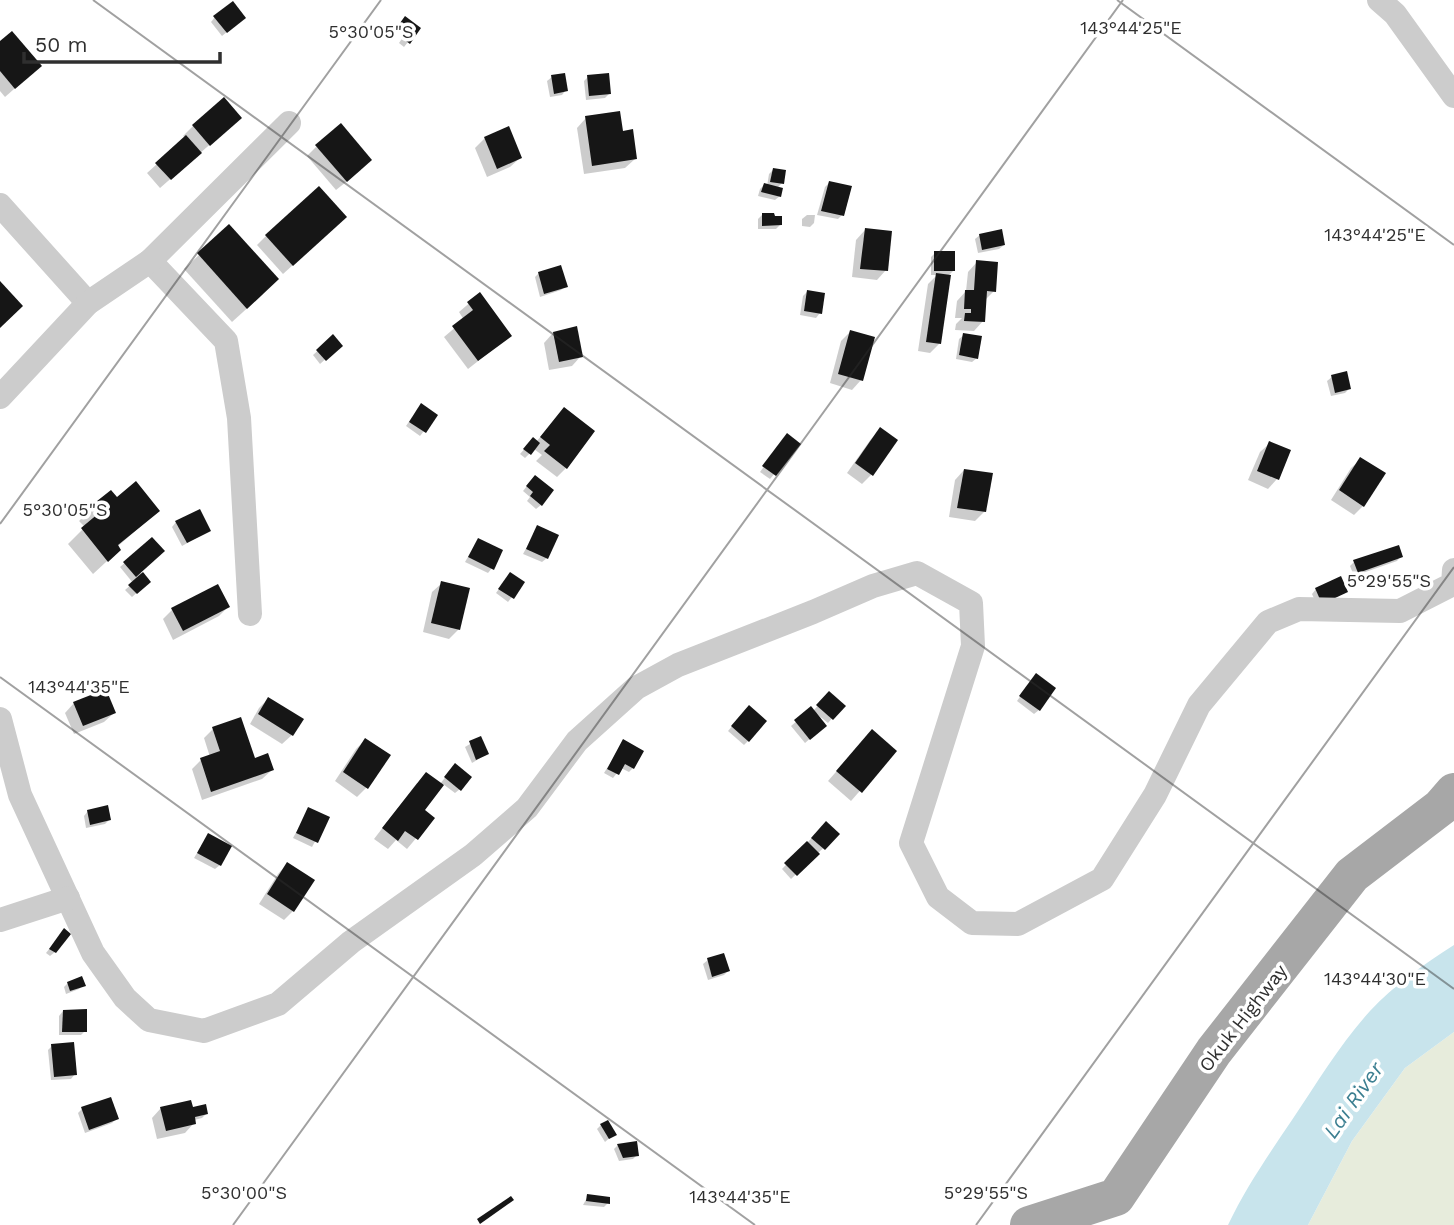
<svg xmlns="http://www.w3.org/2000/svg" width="1454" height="1225" viewBox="0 0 1454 1225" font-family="'Work Sans',sans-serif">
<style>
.green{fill:#e7ecdc}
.water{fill:#c8e4ec}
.shadow{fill:#0003}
.building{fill:#161616}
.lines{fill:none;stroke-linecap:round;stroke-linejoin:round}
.street{stroke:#ccc;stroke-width:24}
.primary{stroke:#a7a7a7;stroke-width:38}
.ticks{fill:none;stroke:#2f2f2f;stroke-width:2;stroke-opacity:0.45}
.labels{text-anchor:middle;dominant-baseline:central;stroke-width:7;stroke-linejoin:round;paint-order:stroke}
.street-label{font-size:19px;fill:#2f2f2f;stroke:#fff}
.water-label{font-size:21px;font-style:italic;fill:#3c7f91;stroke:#fff}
.ticks-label{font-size:18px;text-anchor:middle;fill:#2f2f2f;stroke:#fff;stroke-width:7;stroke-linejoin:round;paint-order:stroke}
</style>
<rect width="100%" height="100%" fill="#fff"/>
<path class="green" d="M1454 1032V1225H1308L1352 1141 1405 1068Z"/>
<path class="water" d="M1454 945V1032L1405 1068 1352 1141 1308 1225H1228C1246 1187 1269 1154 1292 1120 1317 1083 1340 1044 1370 1011 1394 985 1424 964 1454 945Z"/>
<g class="shadow">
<path d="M215 17 239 22 222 36 211 22Z"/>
<path d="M401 23 419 28 404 47 399 43 405 34 397 28Z"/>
<path d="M0 43 30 75 5 97 0 91Z"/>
<path d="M552 77 566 90 562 95 550 97 547 81Z"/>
<path d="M588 77 609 94 605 98 586 100 584 81Z"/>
<path d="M224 99 230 127 160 188 147 173 186 138 183 136 193 126Z"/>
<path d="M586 118 622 133 635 159 625 168 584 174 577 128Z"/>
<path d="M485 138 520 158 510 167 487 177 475 148Z"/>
<path d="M316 147 361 170 336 190 307 156Z"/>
<path d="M773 170 782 183 777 188 780 196 775 200 758 196 760 189 764 185 767 186 769 174Z"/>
<path d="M829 183 842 215 838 219 817 215 825 187Z"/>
<path d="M762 215 780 225 776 229H758V219Z"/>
<path d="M807 215H815L814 223 810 227 802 226V219Z"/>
<path d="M229 227 263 294 232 322 184 269Z"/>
<path d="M335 227 283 274 257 245 266 236Z"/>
<path d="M865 230 886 270 877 280 852 277 856 240Z"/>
<path d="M980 235 1004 245 999 249 978 253 975 239Z"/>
<path d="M935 253 954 270 947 277 939 344 930 353 918 351 928 284 937 275H931V257Z"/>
<path d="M977 262 994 291 984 301 983 321 974 331 955 330 956 324 962 318H955L957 301 966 291 968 272Z"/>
<path d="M539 273 566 286 561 290 540 297 535 277Z"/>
<path d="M807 292 820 313 816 318 800 315 803 296Z"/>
<path d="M480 294 510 336 468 369 444 337 464 320 459 312Z"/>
<path d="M850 332 861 380 852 390 830 383 841 341Z"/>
<path d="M553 333 581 356 572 366 549 370 544 343Z"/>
<path d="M964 335 977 358 972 362 956 359 959 339Z"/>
<path d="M333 337 340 346 320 364 313 355Z"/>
<path d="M1332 377 1349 389 1345 393 1331 396 1327 381Z"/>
<path d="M564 409 566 468 557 477 536 461 542 455 534 449 525 458 520 454 529 444 536 442Z"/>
<path d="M417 410 436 416 420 436 406 426Z"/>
<path d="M880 430 872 474 862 484 847 473 871 439Z"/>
<path d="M786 437 799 444 770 479 760 472Z"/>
<path d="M1270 443 1289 451 1277 479 1268 489 1248 480 1260 452Z"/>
<path d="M1361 459 1363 506 1354 515 1331 500 1351 468Z"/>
<path d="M964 470 985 511 975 521 949 517 955 480Z"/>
<path d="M531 481 541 505 536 509 527 501 530 497 523 491Z"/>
<path d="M116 499 158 511 117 547 119 550 93 574 68 544 85 527 79 521 94 506Z"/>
<path d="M176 522 209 531 182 546 172 527Z"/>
<path d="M537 528 547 558 542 562 523 554Z"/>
<path d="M152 539 140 571 149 582 132 597 125 590 133 583 120 567Z"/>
<path d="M478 540 492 568 488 573 465 562Z"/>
<path d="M1401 556 1397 561 1354 576 1350 566 1354 562Z"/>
<path d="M506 579 523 583 508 602 496 593Z"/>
<path d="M442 583 459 629 449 639 423 632 432 592Z"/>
<path d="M1316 589 1346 592 1318 607 1312 594Z"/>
<path d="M228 607 219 616 173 640 163 619 172 610Z"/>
<path d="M1032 680 1039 710 1034 714 1017 701Z"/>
<path d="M829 694 843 706 828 723 818 715 820 730 805 743 791 726 811 709 813 711Z"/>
<path d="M268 699 292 735 282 744 250 724 259 708Z"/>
<path d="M74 703 114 713 104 722 74 734 65 713Z"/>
<path d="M745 711 748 741 744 745 728 731Z"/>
<path d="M213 729 253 760 272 770 262 779 202 800 192 769 201 760 210 757 204 738Z"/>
<path d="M480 738 487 754 472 763 465 747Z"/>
<path d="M365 740 367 787 357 797 335 781 356 749Z"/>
<path d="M624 741 633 768 629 772 621 768 613 778 604 773Z"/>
<path d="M863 741 895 751 851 801 828 781Z"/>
<path d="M451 770 460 789 455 793 443 784 423 810 433 818 407 849 396 840 388 849 374 839 417 783 440 784Z"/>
<path d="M309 809 328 818 312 847 293 838Z"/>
<path d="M88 811 109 820 105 824 86 828 84 816Z"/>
<path d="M826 823 838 834 791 879 782 869Z"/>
<path d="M208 835 220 865 215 869 194 858Z"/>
<path d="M287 864 293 911 284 920 259 904 278 874Z"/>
<path d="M60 935 55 952 50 956 46 953Z"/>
<path d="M708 960 728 971 724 975 708 980 703 964Z"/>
<path d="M68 983 83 985 79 989 66 994 64 987Z"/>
<path d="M63 1011 85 1031 81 1035H59V1016Z"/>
<path d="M52 1046 75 1074 71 1079 51 1080 48 1050Z"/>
<path d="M161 1108 192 1111 206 1114 202 1118 194 1120V1123L185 1133 157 1139 152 1118Z"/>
<path d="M82 1109 117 1118 112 1123 85 1133 78 1113Z"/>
<path d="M601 1125 614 1134 605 1142 597 1129Z"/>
<path d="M618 1145 637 1155 633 1159 619 1161 614 1149Z"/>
<path d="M588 1196 608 1203 604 1207 583 1205Z"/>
</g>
<g class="building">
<path d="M233 1 246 18 227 33 213 16Z"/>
<path d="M405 16 421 28 410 44 402 38 408 29 400 23Z"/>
<path d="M12 31 42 66 15 89 0 71V41Z"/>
<path d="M565 73 568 91 554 94 551 75Z"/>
<path d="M609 73 611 94 589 96 587 75Z"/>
<path d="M224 97 242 118 210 146 192 125Z"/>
<path d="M620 111 623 131 633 129 637 159 592 166 585 116Z"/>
<path d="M341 123 372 160 347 182 315 145Z"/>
<path d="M509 126 522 158 497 169 484 137Z"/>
<path d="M186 135 202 153 171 180 155 163Z"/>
<path d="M773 168 786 170 784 184 770 182Z"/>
<path d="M829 181 852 186 844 216 821 211Z"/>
<path d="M764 183 783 188 781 197 761 192Z"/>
<path d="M319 186 347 217 293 266 265 235Z"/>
<path d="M762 213H774L775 216H782V225L762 226Z"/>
<path d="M229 224 279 279 247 309 197 253Z"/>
<path d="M865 228 892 231 888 271 860 269Z"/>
<path d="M1002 229 1005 245 982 250 979 234Z"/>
<rect x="934" y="251" width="21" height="20"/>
<path d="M976 260 998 262 996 292 987 291 985 322 964 321 965 313H971V309H964L965 290H974Z"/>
<path d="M561 265 568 287 544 294 538 272Z"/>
<path d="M936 273 951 275 941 344 926 342Z"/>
<path d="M0 281 23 306 0 328Z"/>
<path d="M807 290 825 293 822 314 804 311Z"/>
<path d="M480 292 512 336 478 361 452 326 473 310 467 302Z"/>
<path d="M577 326 583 357 559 362 553 332Z"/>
<path d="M850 330 875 337 863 381 838 374Z"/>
<path d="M963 333 982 336 978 359 959 355Z"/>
<path d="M333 334 343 346 326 361 316 350Z"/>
<path d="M1347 371 1351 389 1335 393 1331 375Z"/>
<path d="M421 403 438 415 426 433 409 422Z"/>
<path d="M564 407 595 431 567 469 544 451 550 445 540 437Z"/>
<path d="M880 427 898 440 873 476 855 463Z"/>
<path d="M787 433 801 444 776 476 762 466Z"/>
<path d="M533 437 540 443 531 455 523 449Z"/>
<path d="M1269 441 1291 450 1279 480 1257 471Z"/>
<path d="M1360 457 1386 473 1364 507 1339 490Z"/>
<path d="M964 469 993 473 986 512 957 508Z"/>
<path d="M535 475 554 490 542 506 530 496 533 492 526 486Z"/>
<path d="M136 481 160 511 118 545 121 550 108 562 81 528 99 513 92 505 111 490 117 497Z"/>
<path d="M200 509 211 531 187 543 175 521Z"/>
<path d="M537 525 559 535 548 559 526 549Z"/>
<path d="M152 537 165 551 136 577 123 562Z"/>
<path d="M478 538 503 550 494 570 468 557Z"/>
<path d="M1399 545 1403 557 1358 573 1353 560Z"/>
<path d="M143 572 151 582 137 594 128 585Z"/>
<path d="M510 572 525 582 514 599 498 589Z"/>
<path d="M1341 576 1348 592 1322 604 1315 588Z"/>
<path d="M441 581 470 588 460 630 431 623Z"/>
<path d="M218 584 230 607 183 631 171 608Z"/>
<path d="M1036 673 1056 688 1040 711 1019 696Z"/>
<path d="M106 689 116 713 83 726 73 702Z"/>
<path d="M829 691 846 706 833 720 816 705Z"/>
<path d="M268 697 304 719 293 736 258 714Z"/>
<path d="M749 705 767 721 749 742 731 726Z"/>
<path d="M811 706 827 726 810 740 794 720Z"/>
<path d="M241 717 255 758 268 753 274 770 211 792 200 758 220 751 212 727Z"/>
<path d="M872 729 897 751 862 793 836 771Z"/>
<path d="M481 736 489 754 476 760 469 741Z"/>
<path d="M365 738 391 755 368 789 343 772Z"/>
<path d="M623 739 644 751 634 769 625 764 619 775 607 769Z"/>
<path d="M455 763 472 777 461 791 444 777Z"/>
<path d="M426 772 444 785 425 810 435 818 418 840 405 831 398 841 382 828Z"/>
<path d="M108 805 111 820 90 825 87 810Z"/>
<path d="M308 807 330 817 318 843 296 833Z"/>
<path d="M826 821 840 834 825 850 811 838Z"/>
<path d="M208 833 232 846 221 866 197 853Z"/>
<path d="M807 841 820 854 797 876 784 863Z"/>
<path d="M287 862 315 880 294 912 267 894Z"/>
<path d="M64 928 71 934 56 953 49 949Z"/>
<path d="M724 953 730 971 712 977 707 958Z"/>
<path d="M82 976 86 986 70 991 67 982Z"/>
<path d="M87 1009V1032H62L63 1010Z"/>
<path d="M74 1042 77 1075 54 1077 51 1044Z"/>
<path d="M111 1097 119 1119 89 1130 81 1107Z"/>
<path d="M191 1100 193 1107 206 1104 208 1114 195 1117 196 1124 166 1131 160 1107Z"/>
<path d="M608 1120 617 1135 609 1139 600 1124Z"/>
<path d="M637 1141 639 1156 623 1158 617 1144Z"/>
<path d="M587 1194 610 1197V1204L586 1201Z"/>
<path d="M511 1196 514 1200 480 1224 477 1219Z"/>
</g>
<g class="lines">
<g class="street">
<path d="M1379 0 1395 14 1454 96"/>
<path d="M0 205 88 303"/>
<path d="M150 261 226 341 239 418 250 614"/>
<path d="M0 397 88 303 150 261 289 123"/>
<path d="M0 719 20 795 93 953 125 998 149 1020 204 1031 278 1004 351 942 473 855 527 808 577 741 636 688 678 665 813 612 873 586 917 573 971 603 973 646 911 843 938 897 972 923 1018 924 1102 879 1155 795 1199 705 1268 622 1299 609 1400 611 1453 584 1454 570"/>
<path d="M0 920 68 898"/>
</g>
<path class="primary" d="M1029 1225 1116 1197 1214 1051 1352 875 1441 807 1454 792"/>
</g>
<path class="ticks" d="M93 0 1454 989M1117 0 1454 245M0 524 381 0M0 677 755 1225M233 1225 1123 0M976 1225 1454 567"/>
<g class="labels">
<g class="street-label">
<text transform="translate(1243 1018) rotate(-52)">Okuk Highway</text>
</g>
<g class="water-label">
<text transform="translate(1353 1100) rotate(-55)">Lai River</text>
</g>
</g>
<g class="ticks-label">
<text x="1131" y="34">143°44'25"E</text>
<text x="371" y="38">5°30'05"S</text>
<text x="1375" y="241">143°44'25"E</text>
<text x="65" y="516">5°30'05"S</text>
<text x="1389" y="587">5°29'55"S</text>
<text x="79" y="693">143°44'35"E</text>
<text x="1375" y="985">143°44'30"E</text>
<text x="244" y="1199">5°30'00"S</text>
<text x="986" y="1199">5°29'55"S</text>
<text x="740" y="1203">143°44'35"E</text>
</g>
<path d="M24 52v10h196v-10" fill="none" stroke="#2f2f2f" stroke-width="3.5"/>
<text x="35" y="52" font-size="21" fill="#2f2f2f" stroke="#ffffff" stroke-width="5" paint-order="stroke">50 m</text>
</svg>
